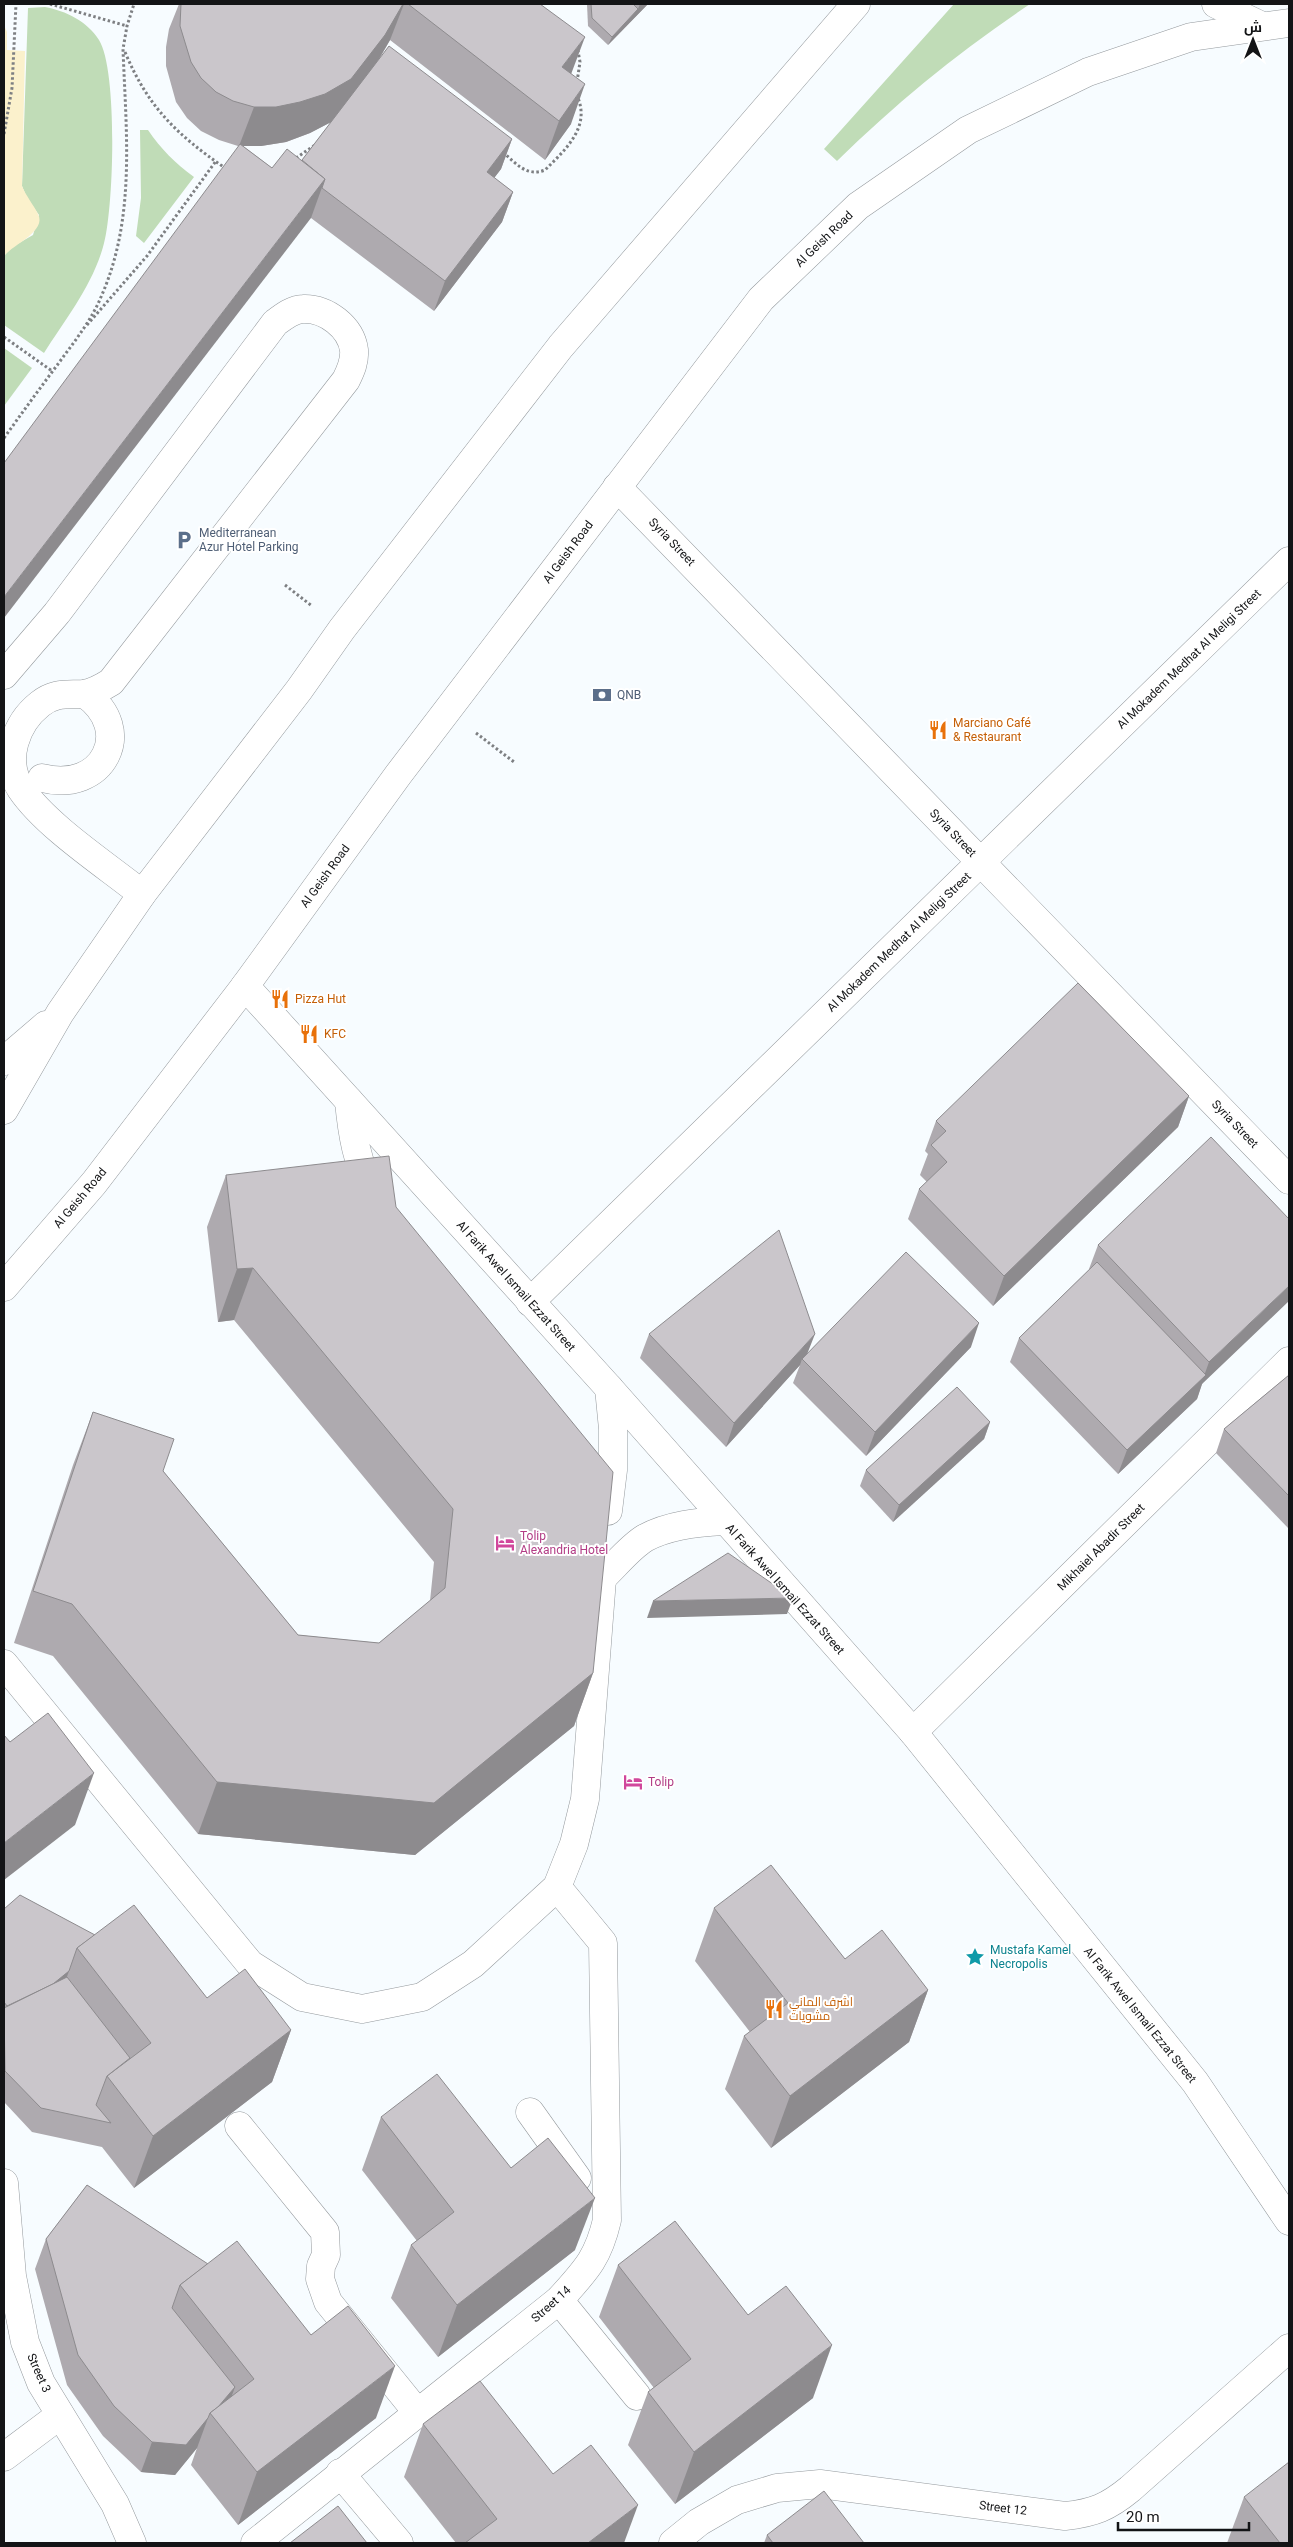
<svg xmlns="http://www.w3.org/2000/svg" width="1293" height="2547" viewBox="0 0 1293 2547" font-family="Roboto,Cairo,sans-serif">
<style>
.green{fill:#c0dcb7}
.sand{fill:#fbf1cc}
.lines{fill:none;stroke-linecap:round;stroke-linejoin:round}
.minor-casing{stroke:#94999d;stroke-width:29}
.highway-casing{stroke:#94999d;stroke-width:29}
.path{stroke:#7d7f82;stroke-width:3;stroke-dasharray:2.5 2.5;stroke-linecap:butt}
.minor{stroke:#fff;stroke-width:28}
.highway{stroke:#fff;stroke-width:28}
.wall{fill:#aeaaaf;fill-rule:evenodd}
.shaded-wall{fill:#8d8b8e}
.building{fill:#cac6cb;stroke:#8d8b8e}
.labels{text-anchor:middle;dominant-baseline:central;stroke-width:4;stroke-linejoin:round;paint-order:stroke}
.street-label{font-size:12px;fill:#131416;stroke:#fff}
.service-label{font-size:12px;fill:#4e5e75;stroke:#fff;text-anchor:start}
.food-label{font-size:12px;fill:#c56008;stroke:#fff;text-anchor:start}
.hotel-label{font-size:12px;fill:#b23c85;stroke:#fff;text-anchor:start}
.culture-label{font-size:12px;fill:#0d838f;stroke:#fff;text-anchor:start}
</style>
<rect width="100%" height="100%" fill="#f7fcff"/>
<g class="green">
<path d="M954 4H1030C960 51 897 102 837 161L824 149Z"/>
<path d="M45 7C66 11 87 21 99 40 118 70 114 212 103 247 92 286 65 320 44 353L4 325V256L12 247 33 235 39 215 27 198 22 186 28 8Z"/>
<path d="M140 130H148C161 149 175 163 194 177L144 243 136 236 141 198Z"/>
<path d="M4 348 32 368 4 406Z"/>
</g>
<path class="sand" d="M4 25 7 32V50L25 51 22 186C26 196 33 204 38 214 47 231 14 244 4 256Z"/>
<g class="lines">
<g class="minor-casing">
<g id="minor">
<path d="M617 487 1289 1180"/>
<path d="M4 675 57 613 275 323C283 317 293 309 303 309 326 308 351 327 354 350 355 361 351 370 346 380L111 682C103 687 93 693 83 694 67 695 55 692 40 704 16 723 2 760 21 789 46 826 106 865 142 894"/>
<path d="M42 778C103 794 136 730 85 694"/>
<path d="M245 986 609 1388 913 1732 1195 2082 1289 2221"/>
<path d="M349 1101C352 1134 357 1164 373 1193"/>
<path d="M530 1302 1289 561"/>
<path d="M608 1511 613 1470V1429L609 1388"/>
<path d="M602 1578C615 1566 630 1547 645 1538 669 1525 698 1522 724 1521"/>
<path d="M4 1664 250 1964 302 1997 362 2009 422 1997 473 1964 557 1887 574 1844 585 1799 603 1566"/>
<path d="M913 1732 1289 1361"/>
<path d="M530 2112 577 2178"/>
<path d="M239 2126 325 2232 326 2255 321 2266 320 2279 328 2302 417 2412"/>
<path d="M4 2183 12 2276 25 2342 41 2383 115 2504 132 2543"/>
<path d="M559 2300 637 2396"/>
<path d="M4 2457 60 2415"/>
<path d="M340 2473 399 2543"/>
<path d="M255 2543 559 2300C585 2271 598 2259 607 2220L603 1943 557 1887"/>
<path d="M673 2543 699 2522 737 2500 777 2488 820 2484 1065 2516C1094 2513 1108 2507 1130 2489L1289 2348"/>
</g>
</g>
<g class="highway-casing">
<g id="highway">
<path d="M1216 4 1262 26"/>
<path d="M4 1061 46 1025"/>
<path d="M4 1110 60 1013 142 894 299 690 342 629 561 346 856 4"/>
<path d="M4 1287 94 1183 245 986 398 775 761 299 858 206 968 130 1088 72 1191 37 1289 23"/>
</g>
</g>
<g class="path">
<path d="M50 4 127 26"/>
<path d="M125 52C148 107 176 134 225 168"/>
<path d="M577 82 580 62 578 51"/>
<path d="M4 134 12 88 16 4"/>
<path d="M503 152C516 164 527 177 545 170 565 150 590 128 578 98"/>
<path d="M296 158 315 145"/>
<path d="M87 325 147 256 216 161"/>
<path d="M4 337 52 371"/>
<path d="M4 438C22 413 40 388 58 364 74 342 91 321 101 297 136 218 126 133 123 49L127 26 134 4"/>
<path d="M285 585 312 606"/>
<path d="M476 733 514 762"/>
</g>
<use href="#minor" class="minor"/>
<use href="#highway" class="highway"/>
</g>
<g class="wall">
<path d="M179 4H542V5L571 74V124L545 160 390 40 381 56 512 139 501 169 494 178 513 192 502 222 434 311 311 218 238 146 219 140 201 131 187 118 176 102 166 66V47L169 29ZM331 122 302 160 272 168 243 146H261L286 142 310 133Z"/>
<path d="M587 4H648L608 45 588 26Z"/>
<path d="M1189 1096 1178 1127 993 1306 908 1219 919 1189 927 1182 920 1175 928 1154 925 1151 936 1121Z"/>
<path d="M226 1175 396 1207 593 1673 574 1726 415 1855 198 1834 53 1656 14 1643 73 1465 93 1412 163 1471 298 1635 379 1643 430 1601 434 1562 234 1320 218 1322 207 1227Z"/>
<path d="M1289 1219 1202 1384 1197 1399 1118 1474 1010 1362 1019 1338 1090 1269H1089L1098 1245Z"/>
<path d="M649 1334 808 1353 971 1347 866 1456 793 1383 800 1365 726 1447 640 1358Z"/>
<path d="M1289 1375V1529L1216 1453 1224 1429Z"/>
<path d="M990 1422 984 1439 893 1522 860 1486 866 1470Z"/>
<path d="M714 1908 928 1990 909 2042 771 2148 725 2089 744 2036 750 2032 695 1961Z"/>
<path d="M4 1909 207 1998 291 2030 272 2082 134 2188 102 2147 32 2132 4 2102Z"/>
<path d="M381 2117 575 2250 438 2357 391 2298 411 2245 417 2241 362 2170Z"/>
<path d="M87 2185 376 2418 238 2525 191 2465 197 2448 175 2475 141 2472 103 2436 67 2385 35 2269 46 2239Z"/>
<path d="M618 2265 813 2398 675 2504 628 2445 648 2392 654 2388 599 2317Z"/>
<path d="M423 2424 553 2474 624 2543H456L404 2477Z"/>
<path d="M1244 2497 1289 2543H1227Z"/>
<path d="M767 2535 864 2543H764Z"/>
</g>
<g class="shaded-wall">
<path d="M403 4H404L390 40 370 74 337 119 310 133 286 142 261 146H239L254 107Z"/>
<path d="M640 4H648L608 45 612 37 638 9Z"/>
<path d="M585 37 570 77 562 67Z"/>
<path d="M585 84 571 124 545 160 559 121Z"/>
<path d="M512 139 501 169 476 202 487 172Z"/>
<path d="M325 179 311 218 4 618V597Z"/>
<path d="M513 192 502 222 434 311 445 281Z"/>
<path d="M1189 1096 1178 1127 993 1306 1004 1276Z"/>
<path d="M253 1268 234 1320 218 1322 237 1269Z"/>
<path d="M1289 1286V1301L1202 1384 1197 1399 1118 1474 1127 1450 1204 1376 1209 1362Z"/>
<path d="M979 1323 971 1347 866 1456 875 1432Z"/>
<path d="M815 1334 806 1357 802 1359 800 1365 726 1447 734 1423Z"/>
<path d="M990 1422 984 1439 893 1522 899 1505Z"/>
<path d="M793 1598 787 1614 647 1618 653 1601Z"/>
<path d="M593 1673 574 1726 415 1855 198 1834 217 1782Z"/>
<path d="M94 1773 75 1825 4 1880V1843Z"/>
<path d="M69 1971 63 1988 10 2010Z"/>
<path d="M928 1990 909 2042 771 2148 790 2096Z"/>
<path d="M291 2030 272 2082 134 2188 153 2136Z"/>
<path d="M595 2198 575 2250 438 2357 457 2305Z"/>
<path d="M832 2345 813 2398 675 2504 694 2452Z"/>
<path d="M395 2366 376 2418 238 2525 257 2472Z"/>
<path d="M235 2387 224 2417 212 2414Z"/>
<path d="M208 2418 197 2448 175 2475 141 2472 152 2442Z"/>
<path d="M638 2505 624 2543H588Z"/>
</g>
<g class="building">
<path d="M181 4H403L385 35 351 79 325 94 300 102 276 107H254L233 101 216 92 201 78 191 62 180 26Z"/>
<path d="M408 4H540L585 37 562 67 585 84 559 121Z"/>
<path d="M591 4H633L638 9 612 37 592 18Z"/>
<path d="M389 46 512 139 487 172 513 192 445 281 322 188 325 179 302 160Z"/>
<path d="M240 144 272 168 287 149 325 179 4 597V463Z"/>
<path d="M1078 983 1189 1096 1004 1276 919 1189 947 1162 931 1145 946 1131 936 1121Z"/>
<path d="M1211 1137 1289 1219V1286L1209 1362 1098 1245Z"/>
<path d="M389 1156 396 1207 613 1472 593 1673 434 1803 217 1782 72 1604 33 1591 93 1412 174 1439 163 1471 298 1635 379 1643 445 1588 453 1509 253 1268 237 1269 226 1175Z"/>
<path d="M779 1230 815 1334 734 1423 649 1334Z"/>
<path d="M906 1252 979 1323 875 1432 802 1359Z"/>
<path d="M1097 1262 1206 1375 1127 1450 1019 1338Z"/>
<path d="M1289 1375V1496L1224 1429Z"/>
<path d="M957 1387 990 1422 899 1505 866 1470Z"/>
<path d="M728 1553 793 1598 653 1601Z"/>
<path d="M48 1713 94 1773 4 1843V1735L10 1742Z"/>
<path d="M771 1865 845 1959 882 1930 928 1990 790 2096 744 2036 788 2003 714 1908Z"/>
<path d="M20 1895 95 1935 77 1948 69 1971 53 1984 7 2006 4 2002V1909Z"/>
<path d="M134 1905 207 1998 245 1969 291 2030 153 2136 107 2076 151 2043 77 1948Z"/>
<path d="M67 1977 130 2058 107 2076 96 2105 111 2123 41 2108 5 2071 4 2008Z"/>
<path d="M437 2074 511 2168 548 2138 595 2198 457 2305 411 2245 454 2212 381 2117Z"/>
<path d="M87 2185 208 2264 180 2285 172 2308 235 2387 218 2407 210 2413 208 2418 186 2445 152 2442 114 2406 78 2355 46 2239Z"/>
<path d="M675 2221 748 2315 786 2286 832 2345 694 2452 648 2392 691 2359 618 2265Z"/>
<path d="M237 2241 311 2335 348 2306 395 2366 257 2472 210 2413 254 2379 180 2285Z"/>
<path d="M480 2381 553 2474 591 2445 638 2505 588 2543H465L497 2519 423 2424Z"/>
<path d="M1289 2462V2543H1280L1244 2497Z"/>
<path d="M824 2491 864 2543H773L767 2535Z"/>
<path d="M338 2506 367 2543H290Z"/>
</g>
<defs>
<g id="parking-bare" transform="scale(1.5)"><path d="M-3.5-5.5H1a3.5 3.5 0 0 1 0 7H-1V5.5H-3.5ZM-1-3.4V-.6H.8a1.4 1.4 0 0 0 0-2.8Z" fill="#5c6f8a" stroke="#fff" stroke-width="2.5" paint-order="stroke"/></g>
<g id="bank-bare" transform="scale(1.5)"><path d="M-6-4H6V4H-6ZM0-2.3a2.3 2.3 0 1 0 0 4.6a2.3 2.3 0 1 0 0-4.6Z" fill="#5c6f8a" stroke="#fff" stroke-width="2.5" paint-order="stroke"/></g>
<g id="restaurant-bare" transform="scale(1.5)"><path d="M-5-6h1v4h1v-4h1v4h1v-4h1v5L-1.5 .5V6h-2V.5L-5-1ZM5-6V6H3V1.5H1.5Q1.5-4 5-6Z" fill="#e8710a" stroke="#fff" stroke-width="2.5" paint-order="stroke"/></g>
<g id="hotel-bare" transform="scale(1.5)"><path d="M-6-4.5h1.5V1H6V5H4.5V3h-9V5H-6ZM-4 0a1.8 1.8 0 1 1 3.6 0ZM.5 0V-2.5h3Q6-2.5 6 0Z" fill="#d1479c" stroke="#fff" stroke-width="2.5" paint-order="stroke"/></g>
<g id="sight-bare" transform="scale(1.5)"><path d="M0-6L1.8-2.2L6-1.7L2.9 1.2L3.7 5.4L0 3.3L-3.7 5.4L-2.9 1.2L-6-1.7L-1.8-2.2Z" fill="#0f9aa8" stroke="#fff" stroke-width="2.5" paint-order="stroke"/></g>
</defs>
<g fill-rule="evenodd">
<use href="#parking-bare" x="184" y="540"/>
<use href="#bank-bare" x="602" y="695"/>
<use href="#restaurant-bare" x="938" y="730"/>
<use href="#restaurant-bare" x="280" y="999"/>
<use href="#restaurant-bare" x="309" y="1034"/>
<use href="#hotel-bare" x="505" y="1543"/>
<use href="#hotel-bare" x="633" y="1782"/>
<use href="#sight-bare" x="975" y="1957"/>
<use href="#restaurant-bare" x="774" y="2009"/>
</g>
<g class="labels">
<g class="street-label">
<text transform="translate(824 239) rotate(-44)">Al Geish Road</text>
<text transform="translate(672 542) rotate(46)">Syria Street</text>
<text transform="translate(568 552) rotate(-53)">Al Geish Road</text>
<text transform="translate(1189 659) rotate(-44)">Al Mokadem Medhat Al Meligi Street</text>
<text transform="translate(953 833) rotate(46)">Syria Street</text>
<text transform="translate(325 876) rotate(-54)">Al Geish Road</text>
<text transform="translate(899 942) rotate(-44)">Al Mokadem Medhat Al Meligi Street</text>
<text transform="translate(1235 1124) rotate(46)">Syria Street</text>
<text transform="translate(80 1198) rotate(-50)">Al Geish Road</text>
<text transform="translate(516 1286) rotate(48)">Al Farik Awel Ismail Ezzat Street</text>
<text transform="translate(1101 1547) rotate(-45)">Mikhaiel Abadir Street</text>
<text transform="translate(785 1589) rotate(48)">Al Farik Awel Ismail Ezzat Street</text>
<text transform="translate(1140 2015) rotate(51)">Al Farik Awel Ismail Ezzat Street</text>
<text transform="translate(551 2304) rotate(-42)">Street 14</text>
<text transform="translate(39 2373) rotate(66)">Street 3</text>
<text transform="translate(1003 2508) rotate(7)">Street 12</text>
</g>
<g class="service-label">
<text x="199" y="533">Mediterranean<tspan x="199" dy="14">Azur Hotel Parking</tspan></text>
<text x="617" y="695">QNB</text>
</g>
<g class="food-label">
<text x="953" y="723">Marciano Café<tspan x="953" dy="14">&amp; Restaurant</tspan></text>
<text x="295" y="999">Pizza Hut</text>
<text x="324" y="1034">KFC</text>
<text x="789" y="2002">اشرف الماني<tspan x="789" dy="14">مشويات</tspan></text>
</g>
<g class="hotel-label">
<text x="520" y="1536">Tolip<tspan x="520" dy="14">Alexandria Hotel</tspan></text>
<text x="648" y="1782">Tolip</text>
</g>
<g class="culture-label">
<text x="990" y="1950">Mustafa Kamel<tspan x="990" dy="14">Necropolis</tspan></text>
</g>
</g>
<rect width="1293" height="2547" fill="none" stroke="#131416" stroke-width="10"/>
<g transform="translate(1253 40)" stroke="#ffffff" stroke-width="4" paint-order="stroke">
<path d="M0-4L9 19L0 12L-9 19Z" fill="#131416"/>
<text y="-8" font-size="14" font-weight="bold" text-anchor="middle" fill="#131416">ش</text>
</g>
<path d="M1118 2522v8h131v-8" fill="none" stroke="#131416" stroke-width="2.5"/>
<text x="1126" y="2522" font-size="15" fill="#131416" stroke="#ffffff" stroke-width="4" paint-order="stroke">20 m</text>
</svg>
